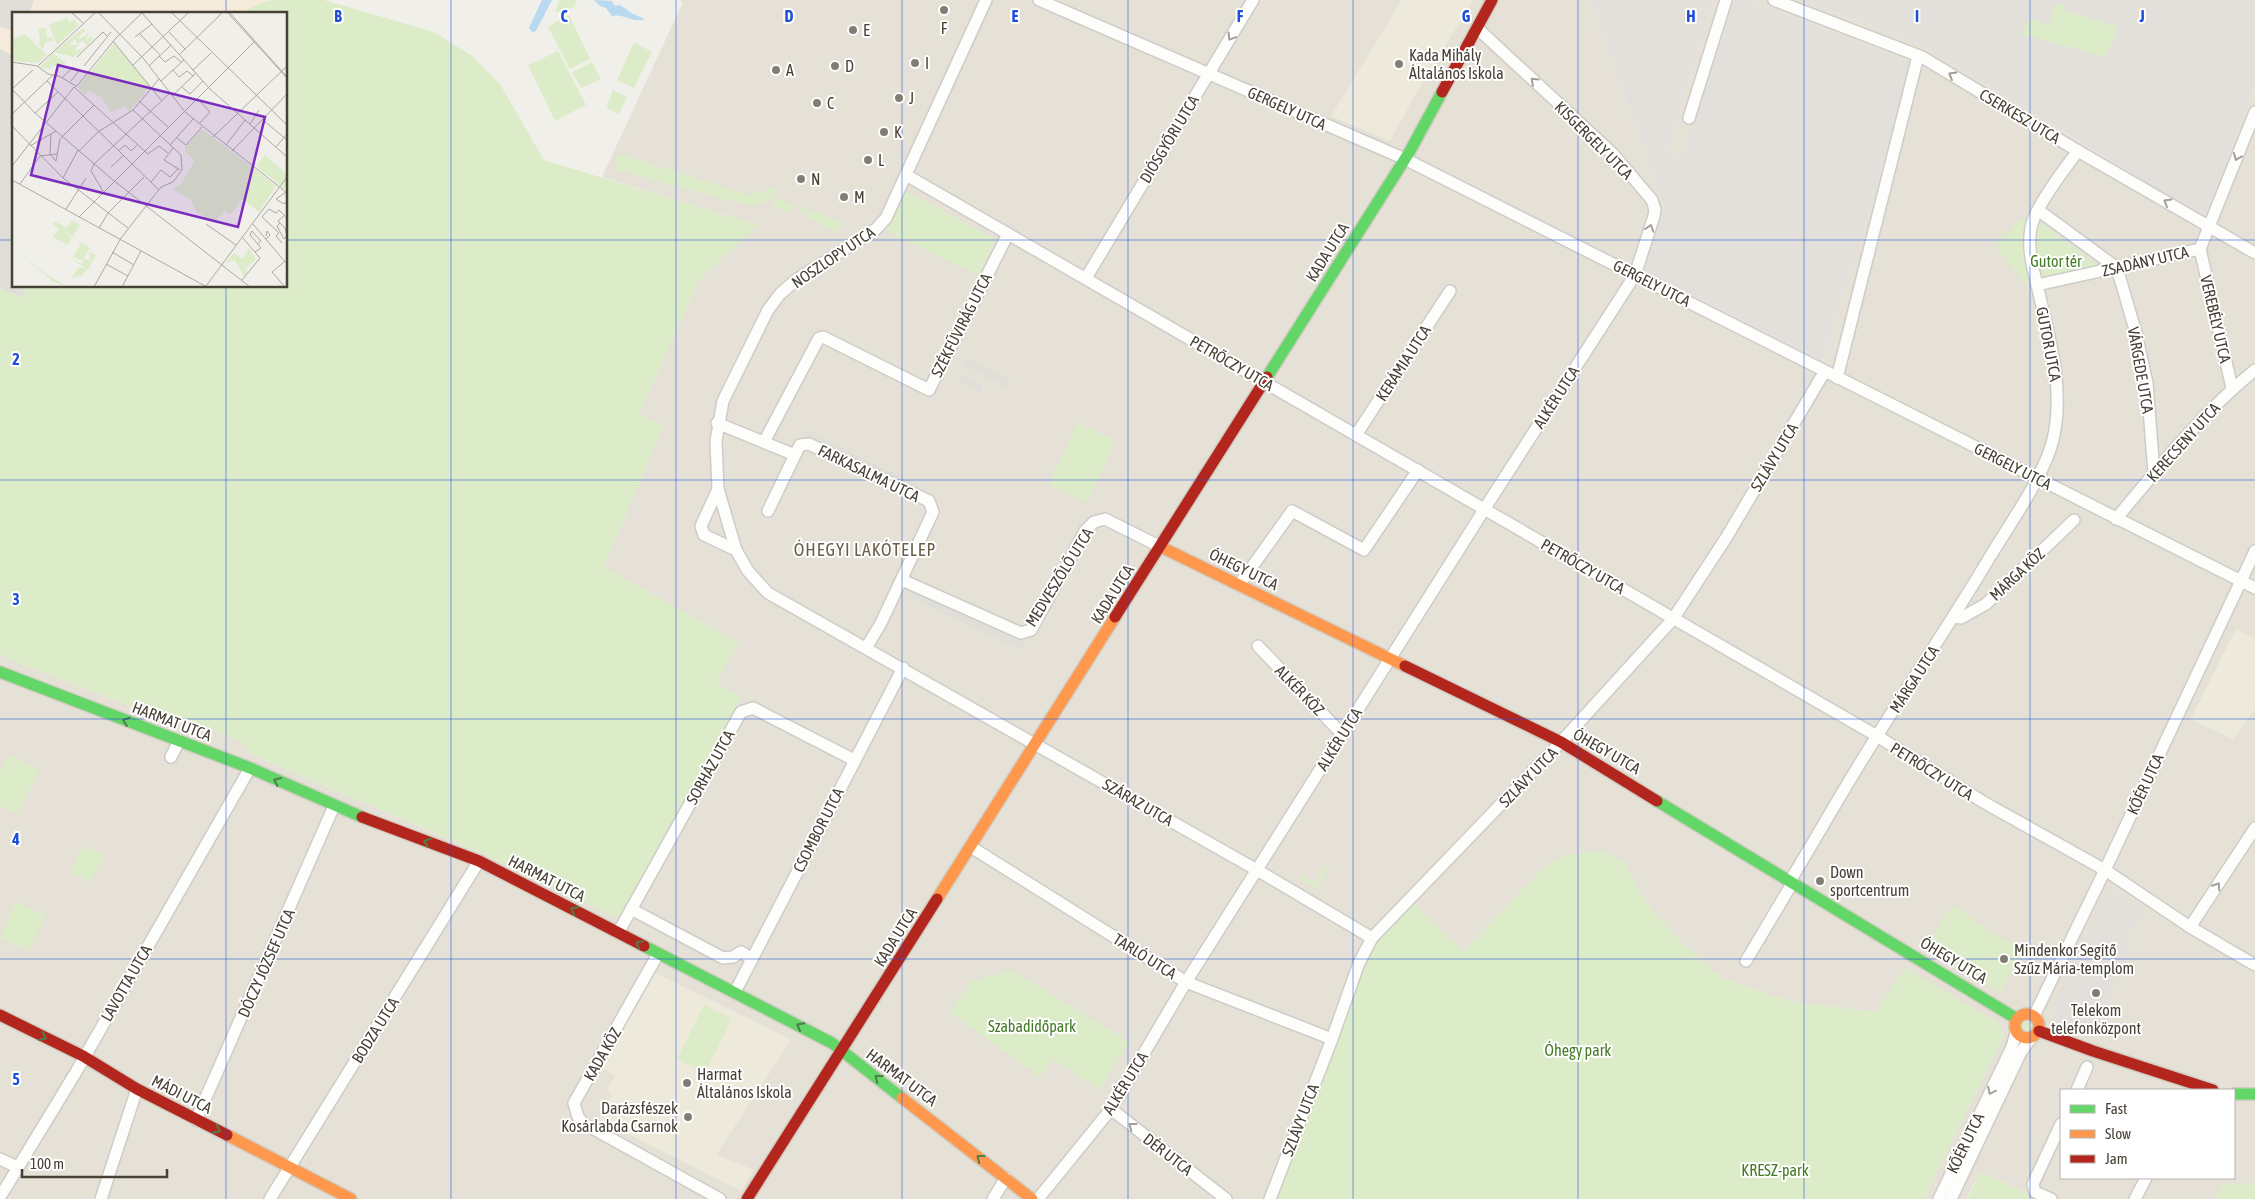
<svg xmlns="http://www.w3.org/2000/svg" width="2255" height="1199" viewBox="0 0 2255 1199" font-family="'Asap Condensed',sans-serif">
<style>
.residential{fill:#e5e1d7;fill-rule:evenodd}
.commercial{fill:#f4ebdc}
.industrial{fill:#e3e0db}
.education{fill:#eeeadb}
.green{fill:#ddecc8}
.parking{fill:#dfded9}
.water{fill:#b8d9f0}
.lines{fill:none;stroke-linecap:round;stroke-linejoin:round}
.street-casing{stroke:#ceccc7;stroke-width:14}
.fast-casing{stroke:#d0ccc0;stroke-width:14}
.slow-casing{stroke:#d0ccc0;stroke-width:14}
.jam-casing{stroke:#d0ccc0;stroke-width:14}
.street{stroke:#fdfdfc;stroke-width:11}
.fast{stroke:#63d668;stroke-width:11}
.slow{stroke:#ff974d;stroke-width:11}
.jam{stroke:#b3261e;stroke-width:11}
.oneway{stroke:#a29e98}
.oneway2{stroke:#527c49}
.grid{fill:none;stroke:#1d4ed8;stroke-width:1;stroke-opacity:0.55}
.poi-dot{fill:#827d74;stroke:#fff;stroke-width:2}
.labels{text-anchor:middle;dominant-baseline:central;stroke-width:4;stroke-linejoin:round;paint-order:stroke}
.poi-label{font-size:16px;fill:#474035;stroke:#fff;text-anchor:start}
.street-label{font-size:16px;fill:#474035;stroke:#fff}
.park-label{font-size:16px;fill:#447b26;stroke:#fff}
.neighbourhood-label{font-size:18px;letter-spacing:1px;fill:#6a5f4c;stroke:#fff}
.inset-road{fill:none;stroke:#aca9a2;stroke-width:1}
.view{fill:#7b2cbf;fill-opacity:0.15;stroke:#7b2cbf;stroke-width:2.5}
.inset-edge{fill:none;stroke:#474035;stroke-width:2.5}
.grid-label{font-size:16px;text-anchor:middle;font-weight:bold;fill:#1d4ed8;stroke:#fff;stroke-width:4;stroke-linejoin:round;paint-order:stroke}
</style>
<rect width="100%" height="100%" fill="#f0efea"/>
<g class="residential">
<path d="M679 0H1402L1332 116 1420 86 1473 0H1590L1665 209 1643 271 1823 361 1912 63 1746 0H1803L1919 43 2203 218 2255 86V639L2236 630 2191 719 2233 739 2255 709V1182L2246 1185 2224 1184 2214 1199H2038L1980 1171 1966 1199H1924L2004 1035 1876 1012 1791 1002 1723 979 1680 942 1646 902 1623 861 1568 855 1551 862 1537 874 1464 952 1294 1154 1275 1199H0V655L140 710 172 714 240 741 253 755 477 851 619 917 716 683 738 644 604 567 663 425 639 414 698 281 757 225 602 177 683 2ZM2061 1090H2234V1178H2061Z"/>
<path d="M1713 0H1735L1683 157 1667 152Z"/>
</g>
<path class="commercial" d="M0 0H273L260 3 240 14H14V56L0 49Z"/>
<g class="industrial">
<path d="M1590 0H1713L1667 152 1682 157 1735 0H1746L1913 63 1823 361 1643 271 1665 209Z"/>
<path d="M1803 0H2255V86L2204 218 1919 43Z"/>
<path d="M2107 889 2143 911 2124 940 2132 946 2111 989 2096 1035 2056 1023 2052 1012Z"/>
</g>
<g class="education">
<path d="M1402 0H1473L1420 86 1390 141 1331 116Z"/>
<path d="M2236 629 2255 639V709L2233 739 2191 719Z"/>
<path d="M654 972 791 1040 716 1155 754 1170 741 1191 599 1119 612 1094 607 1091 615 1076 602 1068Z"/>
</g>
<g class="green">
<path d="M273 0H324L434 32 472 56 500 84 544 160 758 225 698 281 639 414 663 425 604 567 739 643 716 683 741 697 619 918 477 851 253 755 240 741 172 714 140 710 0 655V288L22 298 27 286H286V14H240L260 3Z"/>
<path d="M560 0H577L574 7 560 12 555 11Z"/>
<path d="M2055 3 2065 5V11L2118 27 2105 57 2020 34 2030 18 2049 25Z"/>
<path d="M569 15 590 59 570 69 548 27Z"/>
<path d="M634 42 652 52 634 88 617 80Z"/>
<path d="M558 51 586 105 555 121 528 65Z"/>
<path d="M592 62 601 79 581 88 572 72Z"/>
<path d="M613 90 627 97 619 114 606 108Z"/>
<path d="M621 154 747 195 762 192 774 187 778 192 766 202 751 206 617 170 615 159Z"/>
<path d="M905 191 996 239 978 275 899 238 884 228Z"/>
<path d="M776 198 844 223 835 232 818 223V222L807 216 808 214 793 206 787 213 772 206Z"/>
<path d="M2023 219 2026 222C2024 243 2023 261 2030 281L2026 284 1995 247 2016 223Z"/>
<path d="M2037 220 2095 264 2096 270 2037 283 2032 244Z"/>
<path d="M1077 423 1115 441 1087 502 1049 485Z"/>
<path d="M8 755 39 770 17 814 0 806V772Z"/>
<path d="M83 845 104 856 90 882 70 871Z"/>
<path d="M1598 851 1611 854 1623 861 1646 902 1681 942 1723 979 1791 1002 1875 1012 1905 968 1998 1023 2004 1035 1924 1199H1275L1294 1154 1363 967 1376 941 1414 904 1464 952 1537 874 1551 862 1568 855Z"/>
<path d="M1324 865 1329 868 1317 889 1300 879 1302 875 1317 883Z"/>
<path d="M17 901 46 916 28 951 0 937Z"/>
<path d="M1953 905 1989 931 2025 950 2000 992 1924 947Z"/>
<path d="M1012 970 1129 1042 1099 1090 1054 1059 1040 1077 949 1012 972 981Z"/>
<path d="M704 1005 732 1019 705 1073 677 1059Z"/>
<circle cx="2027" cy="1027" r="7"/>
<path d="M1980 1171 2038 1199H1967Z"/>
<path d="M2255 1182V1199H2214L2224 1184 2246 1185Z"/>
</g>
<g class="parking">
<path d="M0 0H34L29 14H14V32L0 26Z"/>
<path d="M0 49 14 56V286H27L22 298 0 288Z"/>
<path d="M968 359 1010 380 1006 387 964 365Z"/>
<path d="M961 375 983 386 981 392 958 381Z"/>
<path d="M806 431 921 486 918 492 803 437Z"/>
<path d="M913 590 1025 643 1022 650 909 597Z"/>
</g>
<g class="water">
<path d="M542 0H552L536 31 532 32 529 28Z"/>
<path d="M594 0 612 1 615 6 620 5 633 14 645 19C634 24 624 13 612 16L606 8 600 6Z"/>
</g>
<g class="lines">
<g class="street-casing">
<g id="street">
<path d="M986 0 886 218 876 229 796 280 780 294 768 310 723 401 716 441 718 489 736 550 748 571 768 593 1257 870 1372 938"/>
<path d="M1039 0 1405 159 2255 588"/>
<path d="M1774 0 1922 57 2078 151 2255 253"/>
<path d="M1689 118 1726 0"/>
<path d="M906 175 1877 736 1985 803 2105 870 2190 927 2255 965"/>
<path d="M2038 210 2117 268 2136 333 2147 383 2154 473"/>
<path d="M2200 249 2232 388"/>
<path d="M1086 278 1253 0"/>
<path d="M2037 285 2200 249 2255 112"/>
<path d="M1837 378 1918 56"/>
<path d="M717 423 795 455 800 445 809 444 929 501 933 512 881 623 866 648"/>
<path d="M1356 435 1450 291"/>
<path d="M764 442 819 338 823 337 929 390 1008 234"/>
<path d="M718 489 701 526 704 535 736 550"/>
<path d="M768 511 795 455"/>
<path d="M2116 519C2159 467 2203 412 2255 370"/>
<path d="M902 580 1021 633 1031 630 1085 531 1094 522 1105 519 1161 547"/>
<path d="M1239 585 1292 511 1364 550 1418 470"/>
<path d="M1954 617 1961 618 1986 604 2074 520"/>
<path d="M1258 646 1342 734"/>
<path d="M171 757 179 741"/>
<path d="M971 847 1186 982 1332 1039"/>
<path d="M1790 881C1819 833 1847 783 1877 736 1915 675 1955 616 1991 555 2011 522 2047 472 2054 435 2064 385 2049 337 2038 289 2033 269 2027 248 2031 228 2034 208 2065 168 2078 151"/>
<path d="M631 909 723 958 733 957 741 952 752 959"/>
<path d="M2190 927 2255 828"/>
<path d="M618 933 741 712 753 708 854 760"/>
<path d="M658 954 574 1103 578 1117 583 1123 720 1199"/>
<path d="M1746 961 1793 882"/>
<path d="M735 992 903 668"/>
<path d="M2034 1016 2105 870 2255 551"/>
<path d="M2077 1090 2087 1067"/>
<path d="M1111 1109 1226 1199"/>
<path d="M196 1120 334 806"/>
<path d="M0 1159 17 1167"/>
<path d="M0 1197 76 1072 250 768"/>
<path d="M101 1199 137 1089"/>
<path d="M270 1199 479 861"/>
<path d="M993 1199 1006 1178"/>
<path d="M1038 1199 1111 1109 1186 982 1494 494 1635 275 1654 216 1655 210 1652 200 1613 154 1477 28"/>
<path d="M1270 1199 1332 1039 1359 963 1372 938 1561 742 1673 619 1726 538 1825 371"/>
<path d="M1939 1199 2012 1047 2016 1033"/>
<path d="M1951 1199 2021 1052 2031 1038"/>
<path d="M2051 1199 2035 1192 2033 1184 2061 1124"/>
<path d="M2135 1199 2146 1178"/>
</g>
</g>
<g class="fast-casing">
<g id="fast">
<path d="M1267 377 1410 151 1442 92"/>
<path d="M0 672 250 768 362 817"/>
<path d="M1657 801 2017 1019"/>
<path d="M644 946 832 1043 902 1098"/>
<path d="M2234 1094H2255"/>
</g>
</g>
<g class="slow-casing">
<g id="slow">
<path d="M1161 547 1405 666"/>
<path d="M937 899 1115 617"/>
<circle cx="2027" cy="1026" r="12"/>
<path d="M902 1098 1032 1199"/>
<path d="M227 1135 351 1199"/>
</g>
</g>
<g class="jam-casing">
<g id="jam">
<path d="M1442 92 1492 0"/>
<path d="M1115 617 1267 377"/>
<path d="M1405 666 1561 742 1657 801"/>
<path d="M362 817 479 861 644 946"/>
<path d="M0 1015 83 1056 137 1089 227 1135"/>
<path d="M2039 1031 2093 1051 2213 1090"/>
<path d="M747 1199 937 899"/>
</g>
</g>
<use href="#street" class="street"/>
<use href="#fast" class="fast"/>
<use href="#slow" class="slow"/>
<use href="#jam" class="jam"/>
</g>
<defs><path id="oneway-chevron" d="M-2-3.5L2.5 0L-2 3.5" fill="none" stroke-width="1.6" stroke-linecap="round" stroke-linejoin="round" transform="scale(1.25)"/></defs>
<g class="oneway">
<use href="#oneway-chevron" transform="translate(1231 37) rotate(121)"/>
<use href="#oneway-chevron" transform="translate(1952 75) rotate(-149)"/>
<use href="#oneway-chevron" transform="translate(1534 81) rotate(-137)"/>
<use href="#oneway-chevron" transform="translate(2237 157) rotate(112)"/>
<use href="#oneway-chevron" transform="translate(2167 202) rotate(-150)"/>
<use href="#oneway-chevron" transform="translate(1650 228) rotate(-72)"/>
<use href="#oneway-chevron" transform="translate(2217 886) rotate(-57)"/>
<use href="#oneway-chevron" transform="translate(1991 1091) rotate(116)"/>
<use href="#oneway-chevron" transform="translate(1132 1126) rotate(-142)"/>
</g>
<g class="oneway2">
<use href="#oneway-chevron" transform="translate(126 721) rotate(-160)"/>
<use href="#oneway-chevron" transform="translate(277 781) rotate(-156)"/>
<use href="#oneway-chevron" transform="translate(427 842) rotate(-159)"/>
<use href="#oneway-chevron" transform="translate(574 910) rotate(-153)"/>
<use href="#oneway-chevron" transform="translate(639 944) rotate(-152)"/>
<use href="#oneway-chevron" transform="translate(800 1026) rotate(-152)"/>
<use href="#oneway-chevron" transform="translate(43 1037) rotate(27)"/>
<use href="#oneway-chevron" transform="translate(878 1078) rotate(-143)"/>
<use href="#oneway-chevron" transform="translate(217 1130) rotate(27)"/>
<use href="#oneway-chevron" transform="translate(980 1158) rotate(-142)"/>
</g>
<path class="grid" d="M226 0V14M451 0V1199M676 0V1199M902 0V1199M1128 0V1199M1353 0V1199M1578 0V1199M1804 0V1199M2030 0V1199M0 240H14M286 240H2255M226 286V1199M0 480H2255M0 719H2255M0 959H2255"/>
<g class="poi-dot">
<circle cx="944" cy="10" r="5"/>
<circle cx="853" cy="30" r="5"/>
<circle cx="915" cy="63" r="5"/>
<circle cx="1399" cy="64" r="5"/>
<circle cx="835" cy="66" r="5"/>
<circle cx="776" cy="70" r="5"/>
<circle cx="899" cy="98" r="5"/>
<circle cx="817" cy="103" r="5"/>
<circle cx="884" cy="132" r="5"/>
<circle cx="868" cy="160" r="5"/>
<circle cx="801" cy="179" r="5"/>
<circle cx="844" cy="197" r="5"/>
<circle cx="1820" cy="881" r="5"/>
<circle cx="2004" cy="959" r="5"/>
<circle cx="2096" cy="993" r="5"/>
<circle cx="687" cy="1083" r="5"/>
<circle cx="688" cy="1117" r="5"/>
</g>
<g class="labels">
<g class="poi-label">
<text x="944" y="28" text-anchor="middle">F</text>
<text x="863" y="30">E</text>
<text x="1409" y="55">Kada Mihály<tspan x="1409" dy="18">Általános Iskola</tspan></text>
<text x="925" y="63">I</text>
<text x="845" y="66">D</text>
<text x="786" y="70">A</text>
<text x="909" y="98">J</text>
<text x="827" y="103">C</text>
<text x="894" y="132">K</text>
<text x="878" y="160">L</text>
<text x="811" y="179">N</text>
<text x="854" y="197">M</text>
<text x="1830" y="872">Down<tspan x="1830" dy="18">sportcentrum</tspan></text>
<text x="2014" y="950">Mindenkor Segítő<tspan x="2014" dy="18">Szűz Mária-templom</tspan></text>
<text x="2096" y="1010" text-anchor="middle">Telekom<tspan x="2096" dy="18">telefonközpont</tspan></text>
<text x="697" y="1074">Harmat<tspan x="697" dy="18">Általános Iskola</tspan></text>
<text x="678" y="1108" text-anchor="end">Darázsfészek<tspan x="678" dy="18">Kosárlabda Csarnok</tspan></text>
</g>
<g class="street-label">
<text transform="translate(1287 108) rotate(24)">GERGELY UTCA</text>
<text transform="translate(2020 116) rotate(31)">CSERKESZ UTCA</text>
<text transform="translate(1169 139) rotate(-59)">DIÓSGYŐRI UTCA</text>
<text transform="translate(1594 140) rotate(45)">KISGERGELY UTCA</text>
<text transform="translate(1327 252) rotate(-58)">KADA UTCA</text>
<text transform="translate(833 257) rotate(-34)">NOSZLOPY UTCA</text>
<text transform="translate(2145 261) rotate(-13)">ZSADÁNY UTCA</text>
<text transform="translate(1652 283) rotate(27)">GERGELY UTCA</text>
<text transform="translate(2216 319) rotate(77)">VEREBÉLY UTCA</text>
<text transform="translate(961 325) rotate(-63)">SZÉKFŰVIRÁG UTCA</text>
<text transform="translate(2049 344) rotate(79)">GUTOR UTCA</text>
<text transform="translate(1232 363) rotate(30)">PETRŐCZY UTCA</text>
<text transform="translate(1403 363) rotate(-57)">KERÁMIA UTCA</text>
<text transform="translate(2141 370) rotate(80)">VÁRGEDE UTCA</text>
<text transform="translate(1556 397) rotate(-57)">ALKÉR UTCA</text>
<text transform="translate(2183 442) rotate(-48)">KERECSENY UTCA</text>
<text transform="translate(1774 457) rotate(-59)">SZLÁVY UTCA</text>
<text transform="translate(2013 466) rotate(27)">GERGELY UTCA</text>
<text transform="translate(869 473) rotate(26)">FARKASALMA UTCA</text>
<text transform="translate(1583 566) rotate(30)">PETRŐCZY UTCA</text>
<text transform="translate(1244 569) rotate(26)">ÓHEGY UTCA</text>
<text transform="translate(2017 574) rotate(-43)">MÁRGA KÖZ</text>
<text transform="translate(1059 577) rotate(-58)">MEDVESZŐLŐ UTCA</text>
<text transform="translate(1112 594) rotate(-58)">KADA UTCA</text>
<text transform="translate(1914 679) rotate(-57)">MÁRGA UTCA</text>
<text transform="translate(1300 690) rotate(46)">ALKÉR KÖZ</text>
<text transform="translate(172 721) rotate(21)">HARMAT UTCA</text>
<text transform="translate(1339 739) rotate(-58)">ALKÉR UTCA</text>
<text transform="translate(1607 751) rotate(30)">ÓHEGY UTCA</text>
<text transform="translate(710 767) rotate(-61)">SORHÁZ UTCA</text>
<text transform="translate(1932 771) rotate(32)">PETRŐCZY UTCA</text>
<text transform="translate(1528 777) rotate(-46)">SZLÁVY UTCA</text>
<text transform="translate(2145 784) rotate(-65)">KŐÉR UTCA</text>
<text transform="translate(1138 802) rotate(30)">SZÁRAZ UTCA</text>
<text transform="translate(818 830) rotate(-63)">CSOMBOR UTCA</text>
<text transform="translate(547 878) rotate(27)">HARMAT UTCA</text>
<text transform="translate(895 937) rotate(-58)">KADA UTCA</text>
<text transform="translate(1145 956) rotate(32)">TARLÓ UTCA</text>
<text transform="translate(1954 960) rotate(31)">ÓHEGY UTCA</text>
<text transform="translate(266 963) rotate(-66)">DÓCZY JÓZSEF UTCA</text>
<text transform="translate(126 983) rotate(-60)">LAVOTTA UTCA</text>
<text transform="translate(375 1030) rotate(-58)">BODZA UTCA</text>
<text transform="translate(602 1054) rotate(-60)">KADA KÖZ</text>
<text transform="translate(902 1077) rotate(37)">HARMAT UTCA</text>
<text transform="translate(1125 1083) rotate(-58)">ALKÉR UTCA</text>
<text transform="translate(182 1094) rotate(27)">MÁDI UTCA</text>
<text transform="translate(1300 1120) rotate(-69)">SZLÁVY UTCA</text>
<text transform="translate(1965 1143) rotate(-64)">KŐÉR UTCA</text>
<text transform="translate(1168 1154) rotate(38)">DÉR UTCA</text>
</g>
<g class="park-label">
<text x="2056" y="261">Gutor tér</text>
<text x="1032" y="1026">Szabadidőpark</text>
<text x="1578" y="1050">Óhegy park</text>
<text x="1775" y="1170">KRESZ-park</text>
</g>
<g class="neighbourhood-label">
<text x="865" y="549">ÓHEGYI LAKÓTELEP</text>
</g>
</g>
<g transform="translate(12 12)">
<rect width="275" height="275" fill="#f0efea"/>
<path d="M55 6 57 11 62 8 67 13 45 33 37 13ZM26 16H34L35 26 40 25 42 28 33 31 31 37 26 32 28 29ZM71 16 74 18 66 25 68 27 76 21 74 29 79 24 81 27 75 34 71 29 65 32 63 27 57 33H66L62 39 74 35 62 45 42 40ZM13 22 35 43 26 51 3 49 0 44V28ZM102 31 138 74 117 100 113 94 99 100 90 86 77 79 73 83 66 75ZM41 41 54 51 49 56 41 53 38 57 31 56 38 62 28 55ZM190 117 264 174 247 200 230 187 218 203 213 199 204 208H197L184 199 179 188 161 177 168 173 183 149 173 139 174 134ZM253 143 275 162V175L272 177 244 154ZM60 208 68 213 61 224 49 218 60 225 56 233 41 225 47 217 41 212 42 209 55 216ZM66 228 78 236 70 249 61 245 69 232ZM0 235 33 261 56 275 42 270ZM237 236 244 248 234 256 236 260 232 265 223 248 213 251 222 241 230 247ZM77 239 84 243 77 256 69 264 60 266 66 255 75 257 59 247 70 252 73 246 78 249Z" fill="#ddecc8"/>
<path class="inset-road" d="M59 0 71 11M86 0 131 46 173 100 275 181M159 0 275 113M215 0 275 66M217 0 275 65M130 1 198 77 275 145M157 20 173 37M128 22 148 43M123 25 140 12M101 29 149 88M167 43 211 0M147 44 153 50 162 44 169 50M65 45 91 20 96 25M0 50 25 54 36 62 47 64 64 74M121 53 177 0M26 54 84 0M72 54 99 20M137 54 159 33M21 58 0 77 23 101 101 168 238 275M161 58 167 65 175 59 181 64M181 58 199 41M50 66 61 55 66 60 59 69M35 69 147 178M149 69 172 48M62 75 136 142 147 134 156 141M64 75 104 26 130 1M170 75 178 82 191 69M160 84 184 61M186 87 198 100 187 112M127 89 156 115M23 101 46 80M0 102 41 63M251 108 275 128M238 112 247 98M0 114 51 166 116 216M39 122 38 142 44 149M201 125 275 54M165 126 174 133 190 115M158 133 181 107M214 133 233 108M18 134 44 119M264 135 275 122M161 136 152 148 168 158M67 139 86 120 121 98 147 67M106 139 113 133 119 139 125 133M220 139 275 82M28 144 45 142M44 149 48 127 82 93M0 154 62 75M99 155 111 144M51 166 66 138M0 168 195 275M139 170 149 158 158 165 166 157M8 172 28 144M91 179 79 159 82 152 158 81M274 180 264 187 272 192 275 189M54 197 74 166M257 197 250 205 267 221 264 224 270 231M257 197 264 201 267 198 275 206M67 205 242 30M240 211 275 252M268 211 265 214 272 227 275 224 273 216 266 209 273 203M194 212 224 233M87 216 96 201 132 165M230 225 248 246M254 227 258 223 255 219 254 224M100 240 122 253M243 240 249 236 238 223 240 219 249 229 245 232M94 252 116 264M230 268 248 246M194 274 275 165M82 275 109 226 149 175 161 170 170 158 169 143 121 98M110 275 129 239M273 275 260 260 273 249"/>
<path class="view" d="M46 53 253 105 226 215 19 163Z"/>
<rect width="275" height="275" class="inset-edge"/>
</g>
<g class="grid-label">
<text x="338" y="22">B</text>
<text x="564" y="22">C</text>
<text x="789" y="22">D</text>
<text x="1015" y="22">E</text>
<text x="1240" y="22">F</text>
<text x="1466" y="22">G</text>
<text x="1691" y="22">H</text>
<text x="1917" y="22">I</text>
<text x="2142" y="22">J</text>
<text x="16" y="365">2</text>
<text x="16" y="605">3</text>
<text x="16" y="845">4</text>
<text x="16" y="1085">5</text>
</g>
<rect x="2060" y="1089" width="175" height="90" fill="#ffffff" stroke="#b5b3ae"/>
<rect x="2070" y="1105" width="25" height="8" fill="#63d668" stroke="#b5b3ae"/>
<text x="2105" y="1114" font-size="15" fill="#474035">Fast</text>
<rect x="2070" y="1130" width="25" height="8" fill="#ff974d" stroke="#b5b3ae"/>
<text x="2105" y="1139" font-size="15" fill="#474035">Slow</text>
<rect x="2070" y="1155" width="25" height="8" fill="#b3261e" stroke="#b5b3ae"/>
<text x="2105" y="1164" font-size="15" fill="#474035">Jam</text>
<path d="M22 1169v8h145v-8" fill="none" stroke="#474035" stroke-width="2.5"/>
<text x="30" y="1169" font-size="15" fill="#474035" stroke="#ffffff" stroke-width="4" paint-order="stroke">100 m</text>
</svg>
